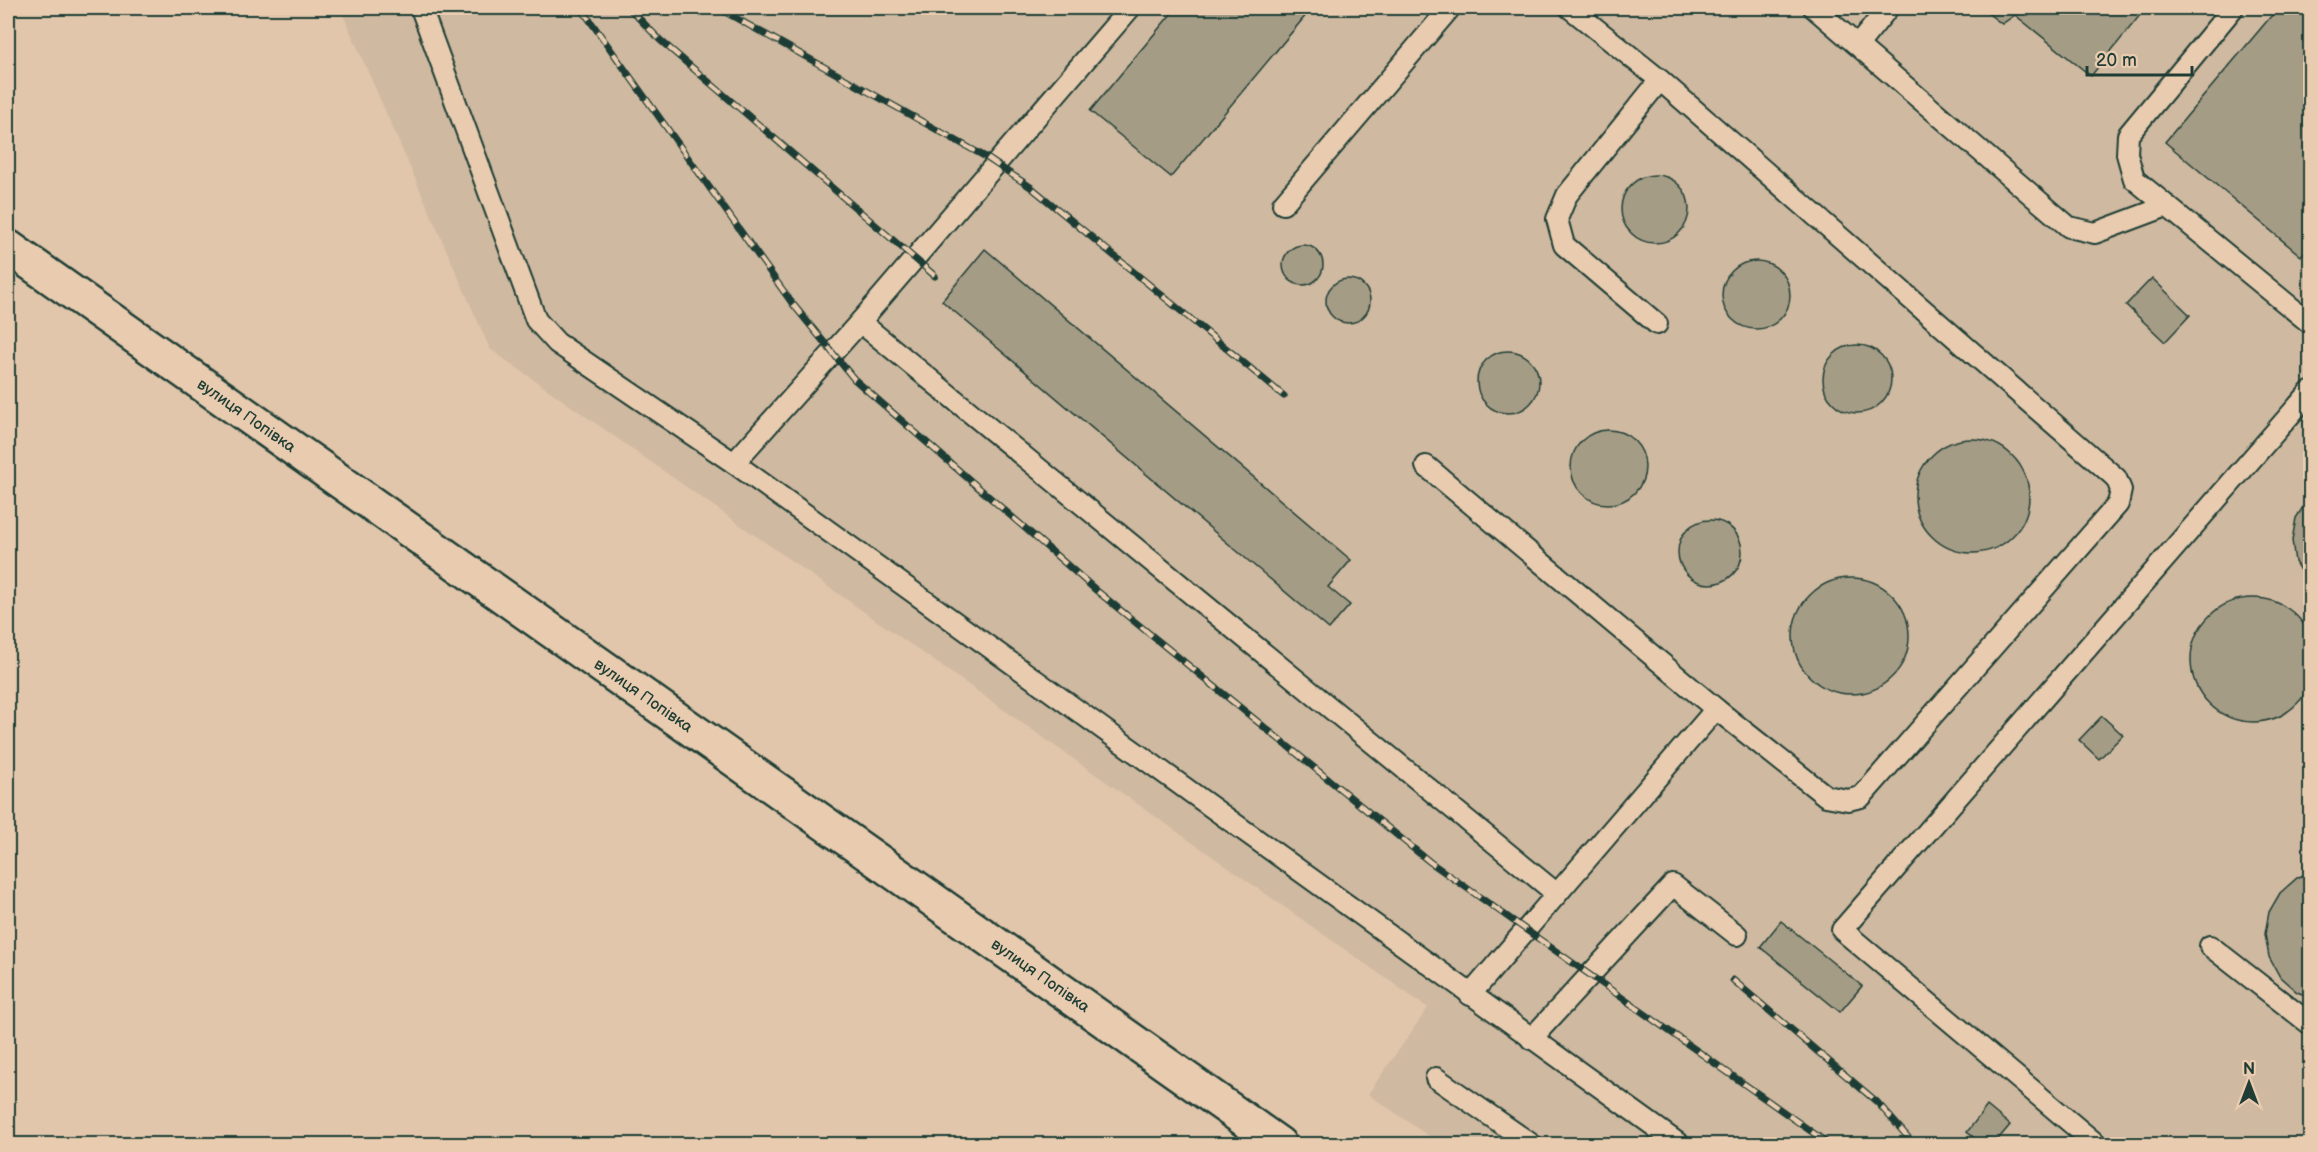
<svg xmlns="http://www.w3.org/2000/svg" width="2318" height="1152" viewBox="0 0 2318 1152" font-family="'Balsamiq Sans',sans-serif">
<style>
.built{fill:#cfb9a0}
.building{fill:#a59c86;stroke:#1f3d34;stroke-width:1.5}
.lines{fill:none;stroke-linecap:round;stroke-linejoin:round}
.service-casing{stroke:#1f3d34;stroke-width:24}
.primary-casing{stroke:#1f3d34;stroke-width:38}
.service{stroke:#e9ccb0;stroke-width:20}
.primary{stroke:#e9ccb0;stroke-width:33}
.rail-casing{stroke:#1f3d34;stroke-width:7}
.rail{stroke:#e9ccb0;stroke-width:4.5;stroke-dasharray:14;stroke-linecap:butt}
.labels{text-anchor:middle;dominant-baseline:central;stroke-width:4.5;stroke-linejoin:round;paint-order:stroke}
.street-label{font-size:16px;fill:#1f3d34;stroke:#e9ccb0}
</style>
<rect width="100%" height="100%" fill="#e1c6ab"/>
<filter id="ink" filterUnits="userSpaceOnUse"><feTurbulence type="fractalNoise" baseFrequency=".0167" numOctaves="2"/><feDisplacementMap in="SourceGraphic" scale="12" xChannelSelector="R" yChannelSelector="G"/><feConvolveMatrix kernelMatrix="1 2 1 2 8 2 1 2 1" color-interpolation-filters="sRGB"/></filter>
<g filter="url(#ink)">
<path class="built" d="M340 8H2310V1144H1440L1368 1094 1428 1008 490 349Z"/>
<g class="building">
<path d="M1176 8H1312L1171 177 1090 111Z"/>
<path d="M1981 8H2133L2141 14 2091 76 2015 15 2002 24Z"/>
<path d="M2278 8H2310V245L2301 256 2165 142Z"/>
<circle cx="1655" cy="209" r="34"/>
<circle cx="1303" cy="265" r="20"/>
<path d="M985 249 1351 560 1328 587 1350 605 1329 629 942 301Z"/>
<circle cx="1756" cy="295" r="34"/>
<path d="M2152 278 2190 315 2165 342 2126 305Z"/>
<circle cx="1348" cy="301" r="22"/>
<circle cx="1857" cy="379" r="34"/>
<circle cx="1508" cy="382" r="31"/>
<circle cx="1608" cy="467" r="37"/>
<circle cx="1972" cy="496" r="57"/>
<path d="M2310 496V587L2295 562 2292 540 2296 518Z"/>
<circle cx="1710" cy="552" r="32"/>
<circle cx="1851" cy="636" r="58"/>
<circle cx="2253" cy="660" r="62"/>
<path d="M2102 716 2123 735 2099 759 2079 740Z"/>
<path d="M2310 872V997L2297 992 2280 977 2269 957 2265 934 2269 912 2280 893 2297 878Z"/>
<path d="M1781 921 1862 986 1840 1012 1760 947Z"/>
<path d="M1987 1106 2010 1125 1994 1144H1982L1967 1132Z"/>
</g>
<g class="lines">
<g class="service-casing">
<g id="service">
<path d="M421 8 536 320 557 343 734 463 1679 1144"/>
<path d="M1814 8 2069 227 2095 233 2167 206"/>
<path d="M2233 8 2128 135 2127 154 2134 179 2310 323"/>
<path d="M1858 45 1888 8"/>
<path d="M1283 204 1450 8"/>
<path d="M860 322 1130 8"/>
<path d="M1657 324 1564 245 1557 219 1567 195 1660 80"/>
<path d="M734 463 860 322 1557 894"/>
<path d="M1426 466 1716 709 1826 796 1848 800 1861 797 2118 504 2121 490 2116 478 1660 80 1570 8"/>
<path d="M2210 946 2310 1024"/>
<path d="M1470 995 1716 709"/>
<path d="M1531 1039 1673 885 1737 935"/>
<path d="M1436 1078 1531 1144"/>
<path d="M2096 1144 1842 930 2310 392"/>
</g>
</g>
<g class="primary-casing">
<path id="primary" d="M8 247 1279 1144"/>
</g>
<use href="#service" class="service"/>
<use href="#primary" class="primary"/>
<g class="rail-casing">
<g id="rail">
<path d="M581 8 792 303 854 379 1097 591 1430 862 1829 1144"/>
<path d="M629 8 660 40 935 276"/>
<path d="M718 8 984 156 1032 188 1284 396"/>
<path d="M1733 980 1877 1102 1914 1144"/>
</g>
</g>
<use href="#rail" class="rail"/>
</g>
</g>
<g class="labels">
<g class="street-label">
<text transform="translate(246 416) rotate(35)">вулиця Попівка</text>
<text transform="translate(643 696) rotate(35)">вулиця Попівка</text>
<text transform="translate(1040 976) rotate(35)">вулиця Попівка</text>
</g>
</g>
<rect width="2318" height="1152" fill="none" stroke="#e9ccb0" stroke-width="30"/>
<rect x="15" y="15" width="2288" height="1122" fill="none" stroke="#1f3d34" stroke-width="2" filter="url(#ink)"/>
<g transform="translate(2249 1083)" stroke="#e9ccb0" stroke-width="4.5" paint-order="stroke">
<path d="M0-4.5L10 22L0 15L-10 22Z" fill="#1f3d34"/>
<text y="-9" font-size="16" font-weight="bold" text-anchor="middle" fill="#1f3d34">N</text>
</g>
<path d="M2087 66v9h105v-9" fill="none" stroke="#1f3d34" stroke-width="3"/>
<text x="2096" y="66" font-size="18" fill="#1f3d34" stroke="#e9ccb0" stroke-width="4.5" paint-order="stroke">20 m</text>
</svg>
